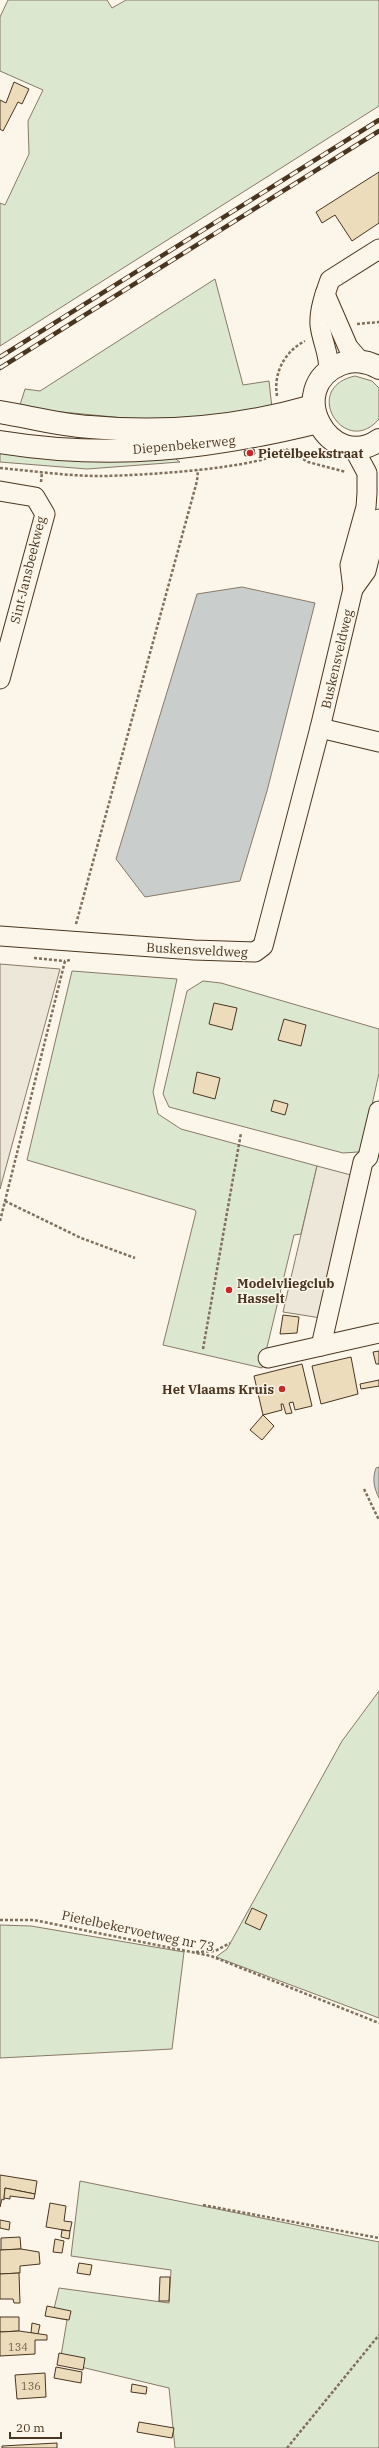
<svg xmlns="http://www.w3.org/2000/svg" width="379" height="2448" viewBox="0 0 379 2448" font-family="'IBM Plex Serif',serif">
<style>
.green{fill:#dce7d0;stroke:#887966}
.parking{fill:#ede7d9;stroke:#887966}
.water{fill:#c9cecd;stroke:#887966}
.building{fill:#ecdcbc;stroke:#4a3520}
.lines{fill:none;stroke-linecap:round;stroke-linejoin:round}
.minor-casing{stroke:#4a3520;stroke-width:21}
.major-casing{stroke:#4a3520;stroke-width:24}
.path{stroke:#7f6f5c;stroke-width:2.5;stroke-dasharray:3 2;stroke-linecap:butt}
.minor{stroke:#fbf6e9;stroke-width:19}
.major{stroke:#fbf6e9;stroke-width:22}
.rail-casing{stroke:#4a3520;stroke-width:4.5}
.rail{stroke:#fbf6e9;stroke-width:3;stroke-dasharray:9;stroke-linecap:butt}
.poi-dot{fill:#c62828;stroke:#fbf6e9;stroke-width:1.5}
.labels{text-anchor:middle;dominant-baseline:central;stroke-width:3;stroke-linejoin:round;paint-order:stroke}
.number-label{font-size:11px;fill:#725f47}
.street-label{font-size:13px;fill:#4a3520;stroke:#fbf6e9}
.poi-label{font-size:13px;font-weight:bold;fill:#4a3520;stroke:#fbf6e9;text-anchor:start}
</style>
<rect width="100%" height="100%" fill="#fbf6e9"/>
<g class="green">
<path d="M8 0H107L112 8 126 0H379V106L0 346V203L5 205 29 154 28 121 43 90 0 71V17Z"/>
<path d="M215 279 243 385 269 381 272 408 229 416 156 421 19 408 25 389 40 391Z"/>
<path d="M355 376 372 381 379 388V419C345 459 300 388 355 376Z"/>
<path d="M0 450 173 457 180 462 87 469 0 462Z"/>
<path d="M72 971 177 979 153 1092 158 1114 181 1129 317 1166 301 1234 294 1235 262 1368 163 1345 196 1212 195 1210 27 1160Z"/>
<path d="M203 981 221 983 379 1029V1073L363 1146 358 1152 343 1153 169 1107 163 1094 187 991Z"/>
<path d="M379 1691V2018L216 1957 227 1949 342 1741Z"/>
<path d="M0 1925 31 1926 184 1952 172 2049 0 2058Z"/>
<path d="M80 2181 379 2242V2448H175L169 2388 60 2362 67 2320 52 2317 59 2288 169 2303 171 2270 71 2256Z"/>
</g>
<g class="parking">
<path d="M0 964 60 969 0 1189Z"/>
<path d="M317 1166 351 1175 321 1318 283 1312Z"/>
</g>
<g class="water">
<path d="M242 587 315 603 267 791 240 881 145 897 116 859 197 594Z"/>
<path d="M379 1467V1498C374 1488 372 1479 376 1468Z"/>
</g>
<g class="building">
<path d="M14 82 29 89 22 104 18 102 3 131 0 129V100L6 103Z"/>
<path d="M379 172V223L352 241 335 215 322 223 316 212Z"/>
<path d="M254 449 255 454 245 456 244 451Z"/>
<path d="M214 1003 237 1008 232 1030 209 1024Z"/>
<path d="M284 1019 306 1025 301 1046 278 1040Z"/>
<path d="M197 1072 220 1078 215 1099 193 1093Z"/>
<path d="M274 1100 288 1104 285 1115 271 1111Z"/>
<path d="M283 1315 299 1317 297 1333 280 1334Z"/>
<path d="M379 1351V1364H376L373 1352Z"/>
<path d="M351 1357 358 1394 321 1404 312 1366Z"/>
<path d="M302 1364 312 1406 295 1410 293 1402 289 1403 292 1413 286 1414 283 1404H281L282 1410 263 1415 254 1376Z"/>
<path d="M379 1380V1386L361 1389 360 1384Z"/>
<path d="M263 1415 274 1426 262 1440 250 1430Z"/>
<path d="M252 1908 267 1915 260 1930 245 1923Z"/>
<path d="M0 2175 37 2181 35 2194 5 2188 4 2200 2 2199 0 2207Z"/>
<path d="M5 2188 35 2194 34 2199 10 2196V2199L4 2198Z"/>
<path d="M50 2203 66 2206 64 2221 72 2222 70 2231 46 2227Z"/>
<path d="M0 2220 10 2222 9 2230 0 2228Z"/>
<path d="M62 2230 70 2231 69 2239 61 2237Z"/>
<path d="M20 2237 21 2249 1 2250V2238Z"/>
<path d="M55 2239 64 2241 62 2253 53 2252Z"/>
<path d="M21 2249 39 2252 40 2264 20 2266V2273L0 2274V2250Z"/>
<path d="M79 2263 92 2265 90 2275 77 2273Z"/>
<path d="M19 2273 20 2303H14L13 2299H0V2274Z"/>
<path d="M160 2277H170L169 2301H159Z"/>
<path d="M47 2306 71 2311 69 2320 45 2316Z"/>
<path d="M0 2317H19V2331L0 2332Z"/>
<path d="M32 2323 40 2325 38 2334 31 2333Z"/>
<path d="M19 2331 47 2335V2340H35V2354L0 2356V2332Z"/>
<path d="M59 2353 85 2358 83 2370 57 2365Z"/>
<path d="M56 2367 82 2372 81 2383 54 2378Z"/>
<path d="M45 2373 46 2397 17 2399 15 2375Z"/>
<path d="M132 2384 147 2387 146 2394 131 2392Z"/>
<path d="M139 2422 174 2428 172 2438 137 2432Z"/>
<path d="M57 2443V2448H2V2446Z"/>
</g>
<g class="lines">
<g class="minor-casing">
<g id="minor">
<path d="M325 294 348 347 360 361"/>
<path d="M329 371C329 352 322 342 320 325 319 310 325 294 330 280L379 249"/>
<path d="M0 491 35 497 45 514 0 679"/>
<path d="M353 589 366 571 379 519"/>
<path d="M320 728 379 742"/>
<path d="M0 936 194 950 255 952 263 946 320 728 353 589 350 565 366 507 367 493V473L353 447"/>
<path d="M379 1111 368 1157 363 1162 321 1346 379 1333"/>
<path d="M268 1358 321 1346"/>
</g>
</g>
<g class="major-casing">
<g id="major">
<path d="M379 368C368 361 353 359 341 364 282 388 330 474 379 440"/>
<path d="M0 412C30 417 60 425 90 427 166 434 240 427 313 406"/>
<path d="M0 442C113 460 208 449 318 422"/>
</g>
</g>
<g class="path">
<path d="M357 324 379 322"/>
<path d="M277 396C273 373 285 351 305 341"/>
<path d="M286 449 308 462 346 472"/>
<path d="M0 468C33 471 67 476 100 476 130 476 269 469 285 449"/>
<path d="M41 482 42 472"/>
<path d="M76 924 197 481 198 470"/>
<path d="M34 958 65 961"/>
<path d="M5 1201 81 1238 135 1258"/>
<path d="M0 1221 65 961 70 960"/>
<path d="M203 1349 241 1133"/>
<path d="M364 1489 379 1520"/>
<path d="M0 1920H34L211 1956 379 2023"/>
<path d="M196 1952 215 1951 230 1943"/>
<path d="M203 2205 379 2238"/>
<path d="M287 2448 379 2335"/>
</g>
<use href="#minor" class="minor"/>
<use href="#major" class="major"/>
<g class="rail-casing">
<g id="rail">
<path d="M0 357 379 120"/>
<path d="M0 368 379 131"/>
</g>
</g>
<use href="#rail" class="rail"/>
</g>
<g class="poi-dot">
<circle cx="250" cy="453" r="4"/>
<circle cx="229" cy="1290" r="4"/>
<circle cx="282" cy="1389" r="4"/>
</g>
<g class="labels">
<g class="number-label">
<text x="18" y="2347">134</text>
<text x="31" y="2386">136</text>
</g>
<g class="street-label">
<text transform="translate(184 445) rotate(-5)">Diepenbekerweg</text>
<text transform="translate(28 570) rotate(-76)">Sint-Jansbeekweg</text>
<text transform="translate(337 659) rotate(-77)">Buskensveldweg</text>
<text transform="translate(197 950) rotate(3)">Buskensveldweg</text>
<text transform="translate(138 1931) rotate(12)">Pietelbekervoetweg nr 73</text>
</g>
<g class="poi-label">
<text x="258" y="453">Pietelbeekstraat</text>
<text x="237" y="1283">Modelvliegclub<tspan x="237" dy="15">Hasselt</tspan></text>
<text x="274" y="1389" text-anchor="end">Het Vlaams Kruis</text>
</g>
</g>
<path d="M10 2432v6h51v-6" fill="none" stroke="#4a3520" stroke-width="2"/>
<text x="16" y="2432" font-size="12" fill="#4a3520" stroke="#fbf6e9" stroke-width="3" paint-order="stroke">20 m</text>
</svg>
